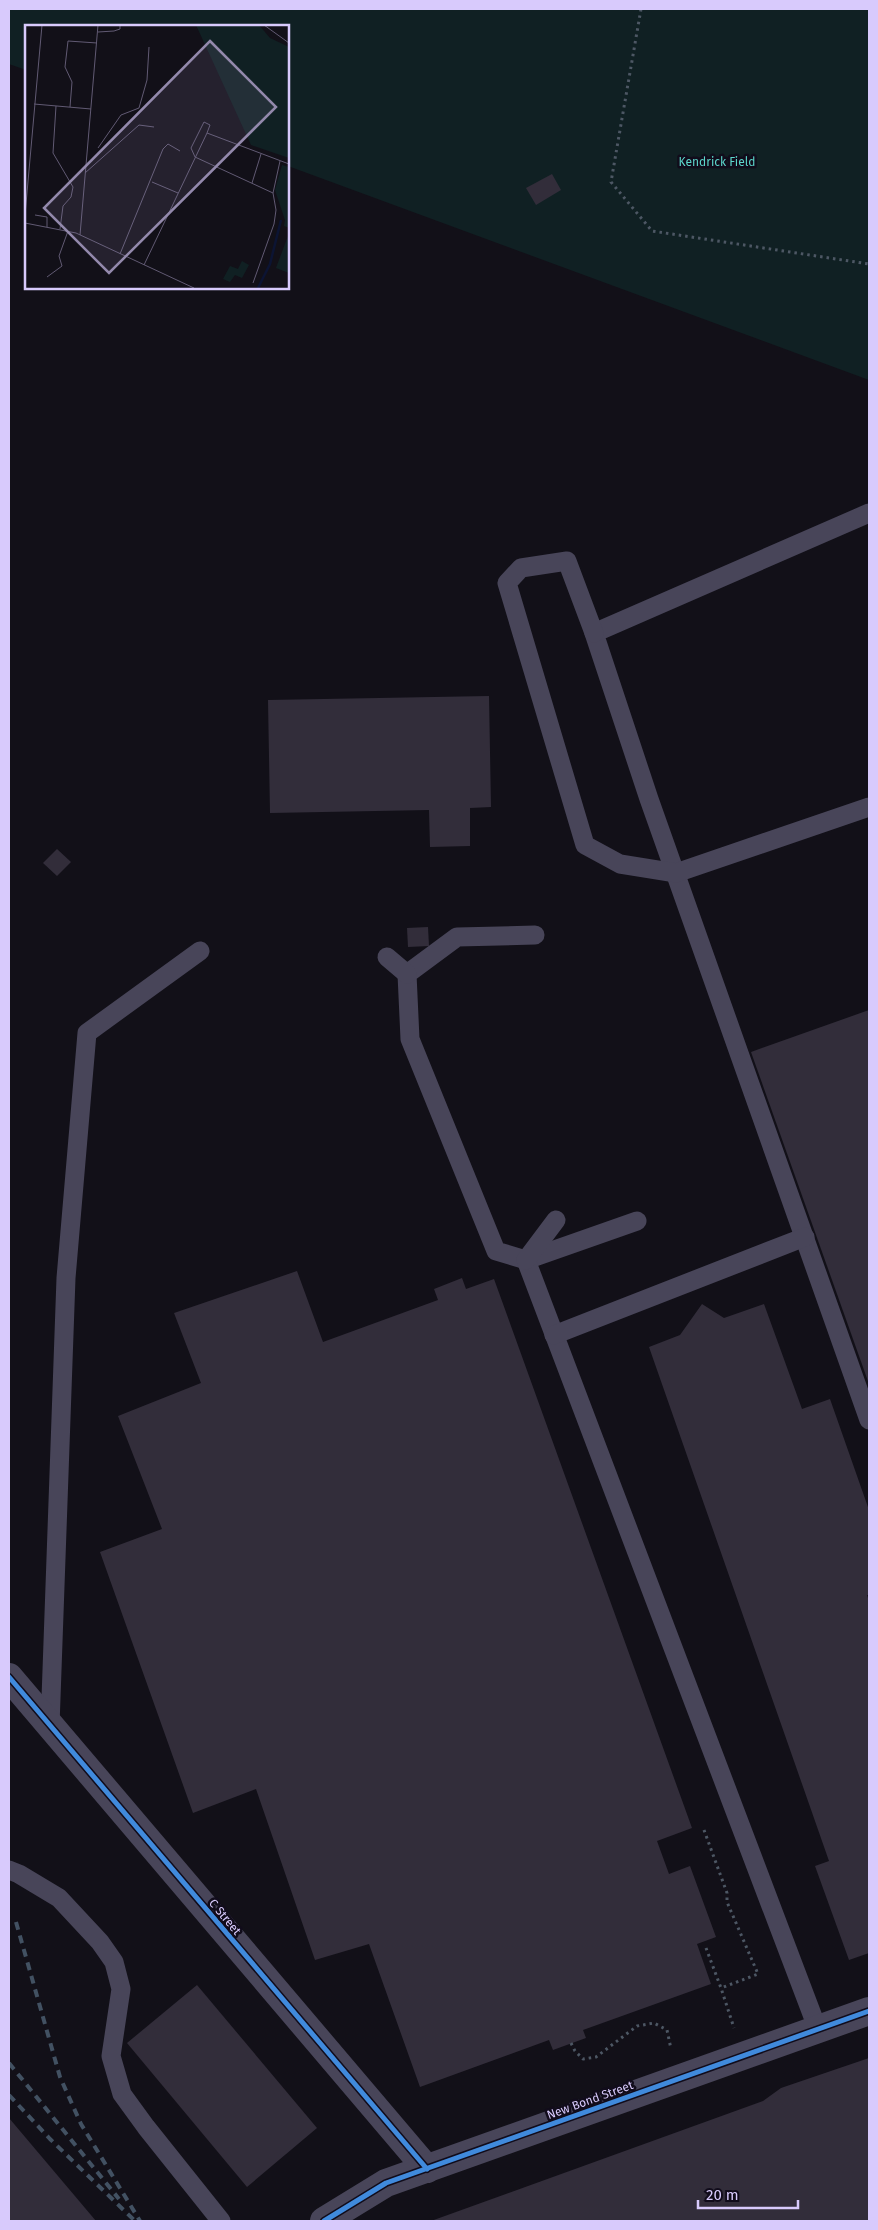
<svg xmlns="http://www.w3.org/2000/svg" width="878" height="2230" viewBox="0 0 878 2230" font-family="'Fira Sans',sans-serif">
<style>
.green{fill:#102023}
.building{fill:#322d3a}
.lines{fill:none;stroke-linecap:round;stroke-linejoin:round}
.path{stroke:#4d5764;stroke-width:3;stroke-dasharray:2.5 4;stroke-linecap:butt}
.service{stroke:#484559;stroke-width:19}
.minor{stroke:#484559;stroke-width:28}
.rail{stroke:#425162;stroke-width:4;stroke-dasharray:8 6;stroke-linecap:butt}
.cycleway-casing{stroke:#110c1b;stroke-width:8}
.cycleway{stroke:#408adc;stroke-width:5}
.labels{text-anchor:middle;dominant-baseline:central;stroke-width:5;stroke-linejoin:round;paint-order:stroke}
.park-label{font-size:12px;fill:#5cd6cb;stroke:#110c1b}
.street-label{font-size:12px;fill:#d8cafc;stroke:#110c1b}
.inset-river{fill:none;stroke:#0c1433;stroke-width:2.5}
.inset-road{fill:none;stroke:#615a73;stroke-width:1}
.view{fill:#9389ac;fill-opacity:0.15;stroke:#9389ac;stroke-width:2.5}
.inset-edge{fill:none;stroke:#d8cafc;stroke-width:2.5}
</style>
<rect width="100%" height="100%" fill="#121018"/>
<path class="green" d="M9 9H869V380L288 166V26H26V70L9 64Z"/>
<g class="building">
<path d="M552 174 561 190 536 205 526 188Z"/>
<path d="M489 696 491 807 470 808V846L430 847 429 810 270 813 268 700Z"/>
<path d="M57 849 71 862 57 876 43 863Z"/>
<path d="M428 927 429 946 408 947 407 928Z"/>
<path d="M869 1010V1384L751 1052Z"/>
<path d="M297 1271 323 1342 438 1300 434 1289 462 1278 466 1289 494 1279 692 1828 657 1841 669 1874 690 1866 716 1937 697 1944 711 1984 583 2030 586 2038 553 2050 549 2040 420 2087 369 1944 315 1960 256 1789 193 1813 100 1552 162 1529 118 1416 201 1383 174 1313Z"/>
<path d="M702 1304 724 1318 764 1304 802 1409 830 1399 869 1510V1595H867L869 1601V1953L849 1960 815 1866 829 1861 649 1347 680 1335Z"/>
<path d="M197 1985 317 2128 247 2187 127 2043Z"/>
<path d="M869 2058V2221H431L763 2101 781 2088Z"/>
<path d="M9 2118 96 2221H9Z"/>
</g>
<g class="lines">
<g class="path">
<path d="M641 9 611 182 652 231 869 264"/>
<path d="M704 1830 727 1893V1902L758 1974 721 1988"/>
<path d="M706 1948 721 1988 734 2028"/>
<path d="M571 2043 575 2051 583 2059 596 2057 637 2026 654 2023 667 2030 671 2049"/>
</g>
<g class="service">
<path d="M869 513 594 633 649 799 869 1420"/>
<path d="M594 633 567 561 521 568 507 583 585 845 620 864 676 873 869 807"/>
<path d="M535 935 457 937 407 974 410 1039 496 1251 526 1260 637 1221"/>
<path d="M387 957 407 974"/>
<path d="M526 1260 818 2030"/>
<path d="M526 1260 556 1220"/>
<path d="M554 1335 805 1237"/>
<path d="M50 1726 66 1278 87 1033 200 951"/>
<path d="M9 1870 19 1874 59 1898 100 1942 114 1962 121 1989 111 2056 122 2094 146 2127 221 2221"/>
</g>
<g class="minor">
<path d="M9 1677 427 2169"/>
<path d="M324 2221 386 2183 869 2011"/>
</g>
<g class="rail">
<path d="M16 1922 60 2077 81 2124 140 2221"/>
<path d="M9 2063 119 2199"/>
<path d="M9 2095 50 2139 134 2220"/>
</g>
<g class="cycleway-casing">
<g id="cycleway">
<path d="M9 1677 427 2169"/>
<path d="M324 2221 386 2183 869 2011"/>
</g>
</g>
<use href="#cycleway" class="cycleway"/>
</g>
<g class="labels">
<g class="park-label">
<text x="717" y="162">Kendrick Field</text>
</g>
<g class="street-label">
<text transform="translate(225 1917) rotate(50)">C Street</text>
<text transform="translate(590 2100) rotate(-20)">New Bond Street</text>
</g>
</g>
<g transform="translate(25 25)">
<rect width="264" height="264" fill="#121018"/>
<path d="M171 0H234L245 13 264 22V133L226 120ZM257 140 264 142V203L259 201 260 195 250 165ZM263 211H264V248L251 243ZM217 236 224 240 217 253 210 250 205 257 198 254 205 241 213 244Z" fill="#102023"/>
<path class="inset-river" d="M233 263 245 239 256 195"/>
<path class="inset-road" d="M239 0 264 18M73 7 89 6 95 4V0M9 79 66 84M31 81 28 128 48 162 46 172 38 181 35 204M45 82 47 57 40 42 43 16 72 18M182 108 185 100 179 97 166 123 170 132 248 168 251 185 249 199 228 258M73 123 96 90 114 83 122 55 124 22M60 148 114 100 129 102M127 157 153 168M227 158 236 129M248 168 255 136M0 190 17 0M10 190 22 192V202M0 198 51 208 169 263M55 210 73 0M95 229 138 124 143 119 155 126M119 240 182 108 264 139M22 252 37 241 34 231 43 206"/>
<path class="view" d="M185 16 251 82 84 248 19 183Z"/>
<rect width="264" height="264" class="inset-edge"/>
</g>
<rect width="878" height="2230" fill="none" stroke="#d8cafc" stroke-width="20"/>
<path d="M698 2200v8h100v-8" fill="none" stroke="#d8cafc" stroke-width="2.5"/>
<text x="706" y="2200" font-size="15" fill="#d8cafc" stroke="#110c1b" stroke-width="4" paint-order="stroke">20 m</text>
</svg>
